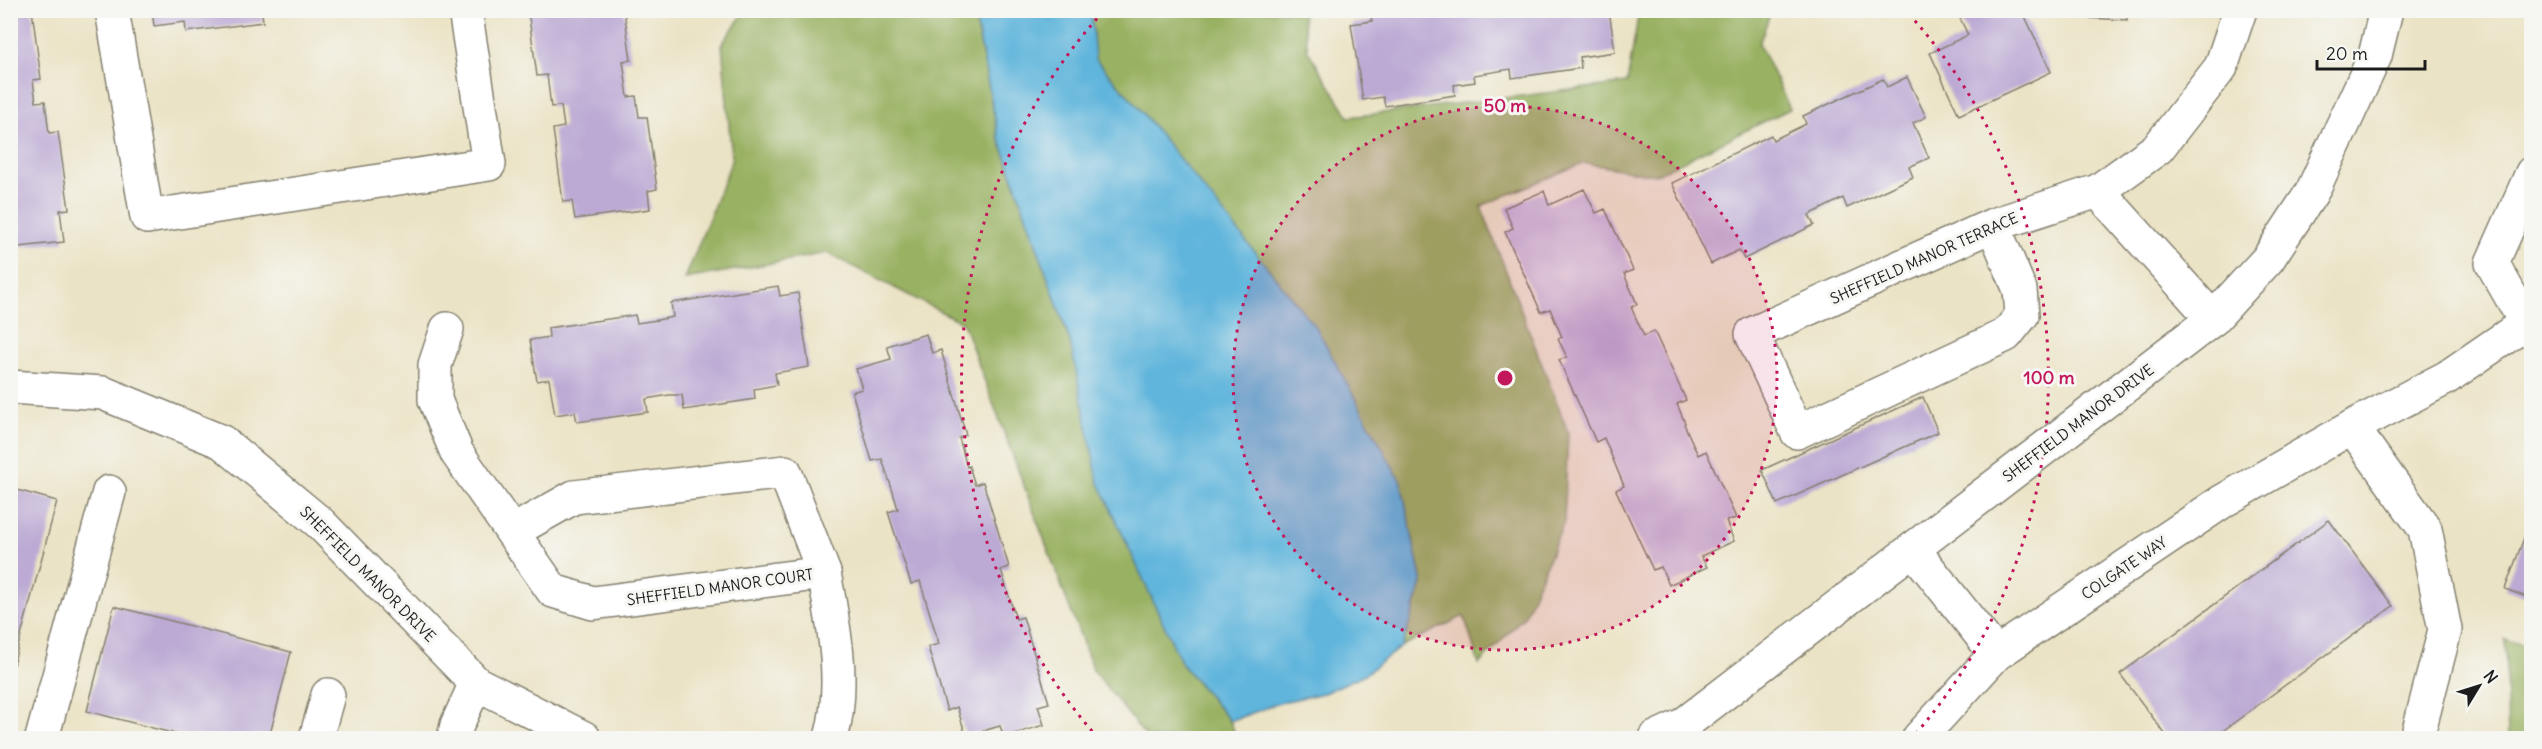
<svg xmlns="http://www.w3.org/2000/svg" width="2542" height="749" viewBox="0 0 2542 749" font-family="Delius,sans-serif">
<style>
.forest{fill:#99b162;stroke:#5a663f;stroke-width:1.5}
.water{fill:#60b5dc;stroke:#3e687c;stroke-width:1.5}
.building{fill:#bcaad4}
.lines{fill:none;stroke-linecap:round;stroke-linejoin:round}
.minor-casing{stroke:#848070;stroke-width:36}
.minor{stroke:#fff;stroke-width:33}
.ring{fill:none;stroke:#c2185b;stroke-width:3;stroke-dasharray:3 6}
.labels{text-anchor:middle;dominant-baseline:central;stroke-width:6;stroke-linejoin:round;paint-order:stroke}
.street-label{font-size:15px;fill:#1c1c1c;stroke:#f6f6f2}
.centre{fill:#c2185b;stroke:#f6f6f2;stroke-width:3}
.ring-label{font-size:18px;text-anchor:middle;font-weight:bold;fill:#c2185b;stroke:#f6f6f2;stroke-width:6;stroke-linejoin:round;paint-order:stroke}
</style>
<rect width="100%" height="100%" fill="#f6f6f2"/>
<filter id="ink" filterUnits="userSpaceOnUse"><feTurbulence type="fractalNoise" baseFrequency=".0167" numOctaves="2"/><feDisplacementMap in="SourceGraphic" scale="12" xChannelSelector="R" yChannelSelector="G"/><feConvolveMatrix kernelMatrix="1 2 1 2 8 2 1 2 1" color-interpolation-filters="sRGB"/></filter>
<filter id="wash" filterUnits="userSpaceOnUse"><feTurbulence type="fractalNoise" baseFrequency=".008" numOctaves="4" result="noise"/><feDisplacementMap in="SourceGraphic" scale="24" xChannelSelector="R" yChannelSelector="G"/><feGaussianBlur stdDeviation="1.35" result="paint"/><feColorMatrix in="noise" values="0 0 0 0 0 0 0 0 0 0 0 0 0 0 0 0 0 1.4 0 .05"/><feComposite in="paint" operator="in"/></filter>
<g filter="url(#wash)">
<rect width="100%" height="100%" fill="#ebe3c5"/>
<g class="forest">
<path d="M745 11H974L998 135 1182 664 1230 721 1237 738H1147L1093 670 963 323 827 253 685 279 732 160 722 44Z"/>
<path d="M1091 11H1302L1308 51 1349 117 1627 83 1639 11H1771L1759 44 1790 109 1655 175 1583 163 1481 206 1568 432 1564 522 1525 615 1479 664 1464 616 1402 646 1422 583 1133 101 1094 59Z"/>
<path d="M2505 639 2531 648V738H2508Z"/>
</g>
<path class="water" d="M974 11H1091L1095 59 1133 101 1317 329 1401 482 1422 583 1402 646 1365 674 1324 693 1282 702 1230 721 1182 664 1098 481 1070 341 998 135Z"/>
<g id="blocks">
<g class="building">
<path d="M10 10H32L41 79 33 80 36 102 45 101 49 133 58 132 69 209 60 210 64 242 10 248Z"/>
<path d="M152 10H273V12L262 13 263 22 186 32 185 22 154 26Z"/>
<path d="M528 10H624L631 60 623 61 628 97 636 96 639 117H647L657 189 648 191 650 209 575 219 572 201 563 202 553 129 564 127 561 106 551 107 547 75 537 76Z"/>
<path d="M1380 10H1609L1615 52 1580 57 1581 68 1512 78 1511 69 1474 75 1475 82 1454 85 1455 95 1385 106 1383 97 1363 100 1351 24 1372 21 1370 12Z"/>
<path d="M1956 10H2022L2051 72 1959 115 1930 53 1968 35Z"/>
<path d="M2086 10H2127V20L2086 18Z"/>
<path d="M1907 77 1926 117 1913 123 1929 158 1909 167 1913 177 1847 208 1843 198 1809 215 1814 225 1744 259 1739 250 1711 264 1672 183 1771 135 1773 140 1806 124 1803 116 1883 79 1887 87Z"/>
<path d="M1584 189 1596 213 1605 209 1633 270 1624 274 1637 304 1631 307 1644 336 1654 331 1686 400 1677 404 1685 423 1684 424 1698 455 1706 451 1736 518 1726 521 1734 541 1701 556 1707 567 1669 585 1661 567 1653 570 1616 490 1624 486 1604 438 1596 442 1559 360 1567 357 1558 339 1562 337 1550 309 1541 312 1505 232 1513 228 1504 208 1544 191 1549 205Z"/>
<path d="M778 286 780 296 798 293 809 367 775 373 777 385 754 389 755 399 684 410 682 395H669L646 399 648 412 577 422 575 412 555 415 549 379 537 381 530 340 549 337 548 328 635 315 637 323 657 320 673 317 671 303Z"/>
<path d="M926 334 932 353 941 350 966 435 959 438 967 467 969 466 975 485 983 482 1009 567 1001 570 1016 619 1023 617 1049 703 1038 706 1044 725 1004 737 1000 726 966 736 957 707 947 711 928 647 939 644 920 581 911 584 888 512 898 509 892 489 882 459 872 461 852 392 862 389 856 369 891 359 887 346Z"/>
<path d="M1923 397 1938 432 1777 504 1762 470Z"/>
<path d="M10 488 57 501 11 673H10Z"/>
<path d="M2531 519H2532V599L2505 589Z"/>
<path d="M2329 520 2393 606 2213 738H2168L2120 674Z"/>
<path d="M114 606 291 652 269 738H191L87 711Z"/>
</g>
</g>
</g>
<g filter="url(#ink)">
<use href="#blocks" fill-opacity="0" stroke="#848070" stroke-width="1.5"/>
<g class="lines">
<g class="minor-casing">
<g id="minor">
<path d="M112 10 147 217 489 164 465 10"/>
<path d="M2098 191 2213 319"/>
<path d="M1993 225 2020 290 2022 315 2006 335 1797 432 1752 334 1993 225 2098 191 2158 148 2221 67 2240 10"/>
<path d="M2526 323 2492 263 2532 173"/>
<path d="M447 329 435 365V400L457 453 553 591 593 603 824 573C834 627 846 684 831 738"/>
<path d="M10 387 103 393 222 442 320 523 476 683 584 738"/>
<path d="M2352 427 2425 529 2445 630 2417 738"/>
<path d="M512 532 574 497 785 472 824 573"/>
<path d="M1913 549 1996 654"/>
<path d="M42 738 109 492"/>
<path d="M316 738 328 695"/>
<path d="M454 738 457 725 476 683"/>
<path d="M1655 738 1683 725 2213 319 2268 259 2312 192 2375 56 2386 10"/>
<path d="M1919 738 1996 654 2223 501 2352 427 2446 378 2532 319"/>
</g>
</g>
<use href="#minor" class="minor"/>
</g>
</g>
<circle cx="1505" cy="378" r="272" fill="#c2185b" fill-opacity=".12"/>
<g class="ring">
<circle cx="1505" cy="378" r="272"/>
<path d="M1098 738A544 544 0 0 1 1101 14M1909 14A544 544 0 0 1 1912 738"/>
</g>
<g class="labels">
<g class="street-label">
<text transform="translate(1924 258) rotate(-24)">SHEFFIELD MANOR TERRACE</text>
<text transform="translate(2078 423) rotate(-37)">SHEFFIELD MANOR DRIVE</text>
<text transform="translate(2124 568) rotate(-34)">COLGATE WAY</text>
<text transform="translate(368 574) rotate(45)">SHEFFIELD MANOR DRIVE</text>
<text transform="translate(720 587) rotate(-8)">SHEFFIELD MANOR COURT</text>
</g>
</g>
<circle cx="1505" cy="378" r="9" class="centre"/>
<g class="ring-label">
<text x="1505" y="112">50 m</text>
<text x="2049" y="384">100 m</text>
</g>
<rect width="2542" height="749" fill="none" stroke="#f6f6f2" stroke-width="36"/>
<g transform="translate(2479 686) rotate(52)" stroke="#f6f6f2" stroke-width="4.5" paint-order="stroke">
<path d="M0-4.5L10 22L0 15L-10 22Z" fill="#1c1c1c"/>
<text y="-9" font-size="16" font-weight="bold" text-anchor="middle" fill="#1c1c1c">N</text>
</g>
<path d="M2317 60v9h108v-9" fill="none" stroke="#1c1c1c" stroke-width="3"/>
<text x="2326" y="60" font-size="18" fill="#1c1c1c" stroke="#f6f6f2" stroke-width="4.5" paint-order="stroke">20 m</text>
</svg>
